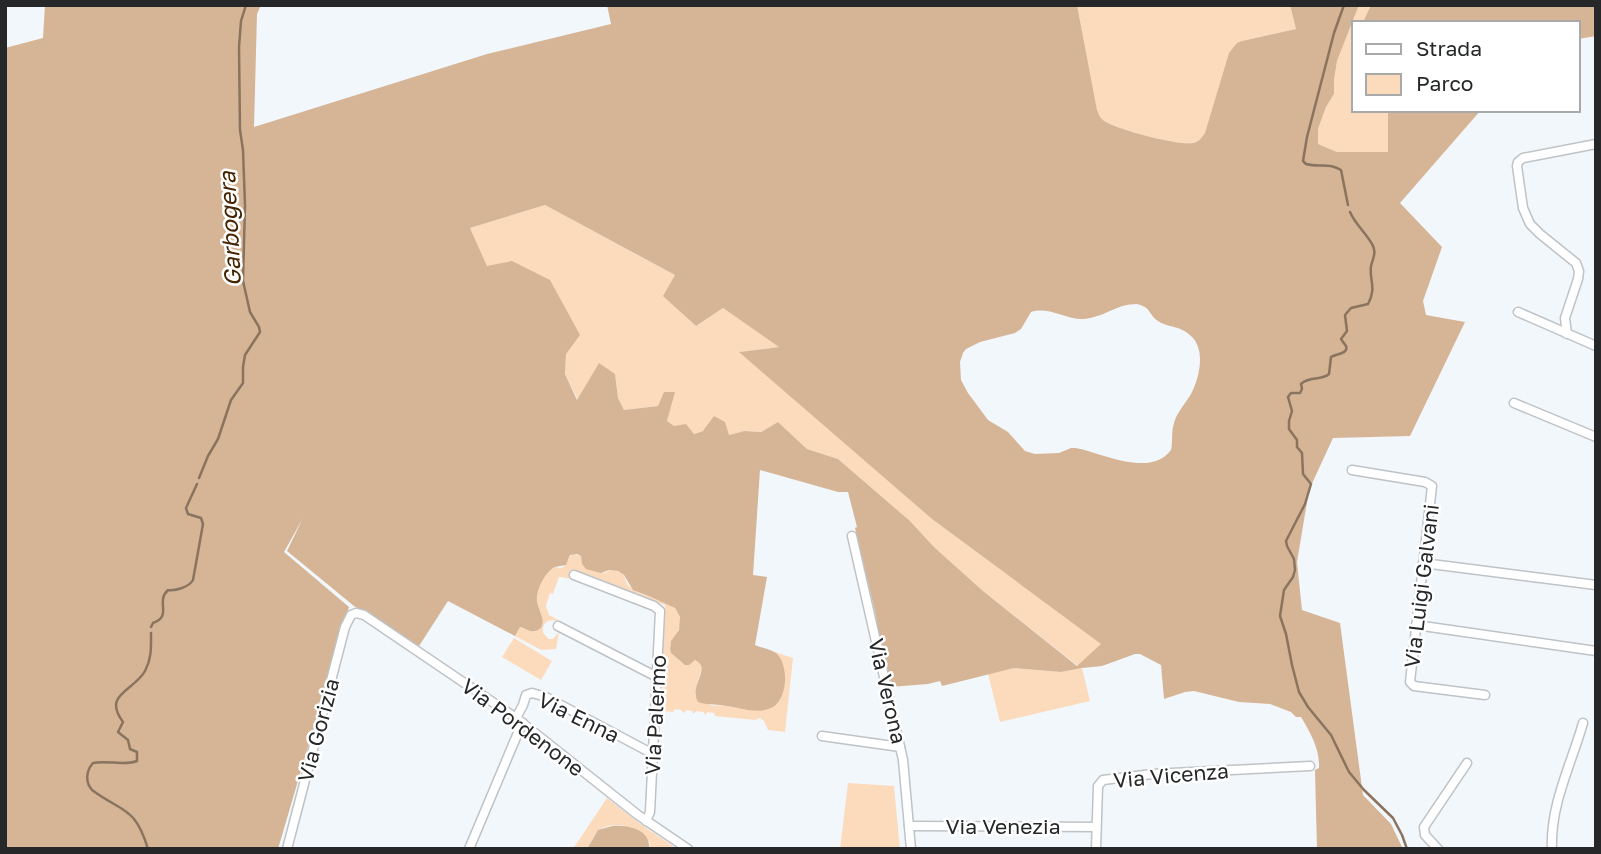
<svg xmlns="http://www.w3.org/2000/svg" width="1601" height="854" viewBox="0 0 1601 854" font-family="'Golos Text',sans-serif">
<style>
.green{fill:#fcdbbd}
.forest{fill:#d6b596;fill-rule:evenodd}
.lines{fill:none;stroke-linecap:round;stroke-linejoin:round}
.stream{stroke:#8a745f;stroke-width:2.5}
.minor-casing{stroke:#bec3c7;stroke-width:11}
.minor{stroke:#fff;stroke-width:8}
.labels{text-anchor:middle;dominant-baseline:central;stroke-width:5;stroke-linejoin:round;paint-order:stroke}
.street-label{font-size:21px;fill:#252728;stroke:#fff}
.water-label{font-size:23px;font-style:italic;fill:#442400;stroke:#fff}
</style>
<rect width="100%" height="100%" fill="#f2f7fc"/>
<g class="green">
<path d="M1077 5H1290L1296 29 1242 41 1205 133C1202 137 1199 142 1193 143 1179 146 1114 129 1103 120 1099 117 1099 114 1097 111Z"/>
<path d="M1359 5H1371L1364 20 1368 23H1354V110H1388V152H1337L1318 144V129L1326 107 1334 94V80L1337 61Z"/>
<path d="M545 205 675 275 664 296 696 326 723 308 780 347 740 352 932 519 1102 644 1078 666 983 591 934 547 910 521 838 459 807 449 778 422 761 432 744 431 729 435 703 431 693 434 674 426 667 421 674 393 658 406 624 410 618 398 615 374 578 400 565 374 566 354 487 267 470 228Z"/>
<path d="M572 554 581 556 582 564 604 573C609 570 613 569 619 572 626 575 624 579 628 585 631 588 637 592 642 594 653 598 674 602 679 615 685 632 667 640 670 650 672 655 678 658 681 662H692L695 660 700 662 702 670 697 683 695 696C699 698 706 703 710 705 715 706 722 705 728 706 746 708 770 718 781 698L776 653 772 651 793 658 785 732 768 730 764 721 760 718 755 720 715 716 714 713 707 712 706 715 703 712 697 711 693 714 692 711 686 710 684 713 681 710 675 709 673 712 664 711 662 709 663 697 660 696 665 605 577 573 572 574V579L559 577 553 594 550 593 546 606 549 615 562 622C554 620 547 618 543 627V633L549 639H553L559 632 556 649 541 650 515 636 520 627 535 632 542 625C544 614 537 608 537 598 538 587 543 575 552 569 559 564 555 570 563 567 568 564 568 558 572 554Z"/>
<path d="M514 638 552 661 541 680 502 657Z"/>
<path d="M1014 668 1061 672 1082 668 1090 701 1000 722 988 674Z"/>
<path d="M848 783 894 786 900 849H840Z"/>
<path d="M607 798 639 823 677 849H649L650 843C641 828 615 819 599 830 594 834 591 843 587 849H573Z"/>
</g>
<g class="forest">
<path d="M45 5H261L257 14 254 127 487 54 611 24 607 5H1077L1097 110C1099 114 1099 117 1103 120 1114 129 1179 146 1193 143 1199 142 1202 137 1205 133L1229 53 1237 43 1242 41 1296 29 1290 5H1359L1337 61 1334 80V94L1326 107 1318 129V144L1337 152H1388V110H1481L1400 203 1442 247 1423 301 1426 315 1465 322 1410 436 1333 438 1309 490 1297 562 1302 610 1340 623 1363 795 1391 824 1403 849H1317L1315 770 1319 768C1320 749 1310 732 1301 717H1296L1291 712 1270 704 1239 702 1194 691 1185 692 1164 699 1161 665 1140 654H1135L1102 666 1082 668 1061 672 1014 668 942 686 940 681 928 684 890 687 878 633 876 616 855 528 857 527 848 492H838L760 470 753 575 767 577 755 645C762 648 770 649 776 653 789 664 788 698 773 707 757 716 736 706 720 705 712 704 706 705 698 702 688 684 713 669 695 660L689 665H685L671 653 670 649 671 641 679 630 680 617 675 608 651 597 633 590 624 575 618 571 609 570 601 573 586 569 582 564 581 556 577 554 570 555 566 565C562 566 558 566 555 567 545 572 536 590 537 601 538 610 550 626 536 631 531 633 525 628 520 627L515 636 448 601 419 646 354 606 287 551 303 518 284 552 349 607 278 849H5V48L43 38ZM545 205 675 275 663 296 696 326 723 308 779 347 739 352 932 519 1101 644 1077 666 983 591 934 547 910 521 838 459 807 449 778 422 761 432 744 431 729 435 725 422 714 416 703 431 694 434 686 424 674 426 667 421 675 392H664L658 406 624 410 618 398 615 374 599 363 577 400 565 374 566 354 580 335 550 280 512 261 487 266 470 228ZM1137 304C1152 308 1148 314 1158 321 1168 328 1181 325 1192 337 1206 351 1199 379 1191 394 1185 404 1177 412 1174 423 1171 432 1173 441 1171 450 1150 478 1102 453 1076 448H1071L1059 453 1035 454 1025 451 1008 432 988 420 968 393 961 380 960 362 963 353 966 349 980 342 1015 333 1021 329 1031 312C1049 306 1066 320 1084 319 1105 317 1116 304 1137 304Z"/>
<path d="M1371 5H1596V36L1578 39V23H1368L1364 20Z"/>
<path d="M612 826C627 825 651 829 649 849H587L598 830Z"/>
</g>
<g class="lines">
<g class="stream">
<path d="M1344 5 1334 33 1307 137 1303 161 1306 164C1320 168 1328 162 1341 170L1348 205"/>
<path d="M1350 212C1355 224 1366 233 1372 244 1377 252 1373 258 1371 266 1369 280 1377 288 1368 304L1351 308 1345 315 1347 331 1341 339C1342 341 1344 343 1346 346 1349 354 1335 354 1331 357L1329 374C1321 381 1309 376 1301 384L1302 389 1300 393H1291L1288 397 1292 411 1289 421V429L1297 440V447L1302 453 1303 474 1311 484 1305 504 1286 541 1287 546 1294 559 1295 570 1293 577 1284 590 1280 616 1286 634 1292 665 1299 692 1308 707 1331 735 1349 772 1364 790 1393 818 1402 835 1407 849"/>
<path d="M199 478 208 456 218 439 231 400 243 383V367L245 355 260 332 259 327 250 312 243 281 245 206 243 150 240 130 239 47 241 21 246 5"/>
<path d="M151 627 153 623C173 616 155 602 168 590 176 591 189 587 193 580L203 524 201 518 188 514 186 508 197 484"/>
<path d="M148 849C135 806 123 813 92 790 85 782 86 771 93 763 107 760 124 766 137 761V752L130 749 128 740 118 732 123 722C102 694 134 691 145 671 152 658 151 646 151 633"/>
</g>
<g class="minor-casing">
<g id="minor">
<path d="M1518 312 1596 346"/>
<path d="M1567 334 1565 318 1578 279 1579 271 1576 263 1540 234 1530 224 1523 208 1517 166 1518 162 1523 158 1596 144"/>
<path d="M1514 403 1596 437"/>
<path d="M1352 470 1425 482 1432 486 1410 682 1414 686 1485 695"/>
<path d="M852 536 903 760 911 849"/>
<path d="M1423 563 1596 585"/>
<path d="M574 575 654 606 660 611 650 812 646 821"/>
<path d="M1416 625 1596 651"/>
<path d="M558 626 657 677"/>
<path d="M516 718 523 705 526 695 532 693 546 697 653 754"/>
<path d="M822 736 900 747"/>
<path d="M909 826 1096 827"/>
<path d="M287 849 345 627 351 615 356 613 364 615 516 718 638 815 688 849"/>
<path d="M469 849 517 735 523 723"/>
<path d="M1096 849 1098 786 1103 780 1152 774 1310 766"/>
<path d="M1438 849 1425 835 1424 827 1467 763"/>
<path d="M1552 849C1550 805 1571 765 1583 723"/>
</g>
</g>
<use href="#minor" class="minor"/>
</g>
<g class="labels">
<g class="street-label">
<text transform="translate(1421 586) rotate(-83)">Via Luigi Galvani</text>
<text transform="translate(888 691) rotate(77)">Via Verona</text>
<text transform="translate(655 715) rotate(-87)">Via Palermo</text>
<text transform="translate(579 717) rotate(26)">Via Enna</text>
<text transform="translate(523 727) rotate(37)">Via Pordenone</text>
<text transform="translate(318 730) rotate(-75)">Via Gorizia</text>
<text transform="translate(1171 775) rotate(-5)">Via Vicenza</text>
<text x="1003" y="826">Via Venezia</text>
</g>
<g class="water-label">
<text transform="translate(229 229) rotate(-93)">Garbogera</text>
</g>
</g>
<rect width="1601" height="854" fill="none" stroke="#252728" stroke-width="14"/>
<rect x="1352" y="21" width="228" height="91" fill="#ffffff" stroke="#a8a9a9" stroke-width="2"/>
<rect x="1366" y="44" width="35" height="10" fill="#ffffff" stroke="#a8a9a9" stroke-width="2"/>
<text x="1416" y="56" font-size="21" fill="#252728">Strada</text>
<rect x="1366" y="74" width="35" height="21" fill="#fcdbbd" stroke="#a8a9a9" stroke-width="2"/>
<text x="1416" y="91" font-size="21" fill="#252728">Parco</text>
</svg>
